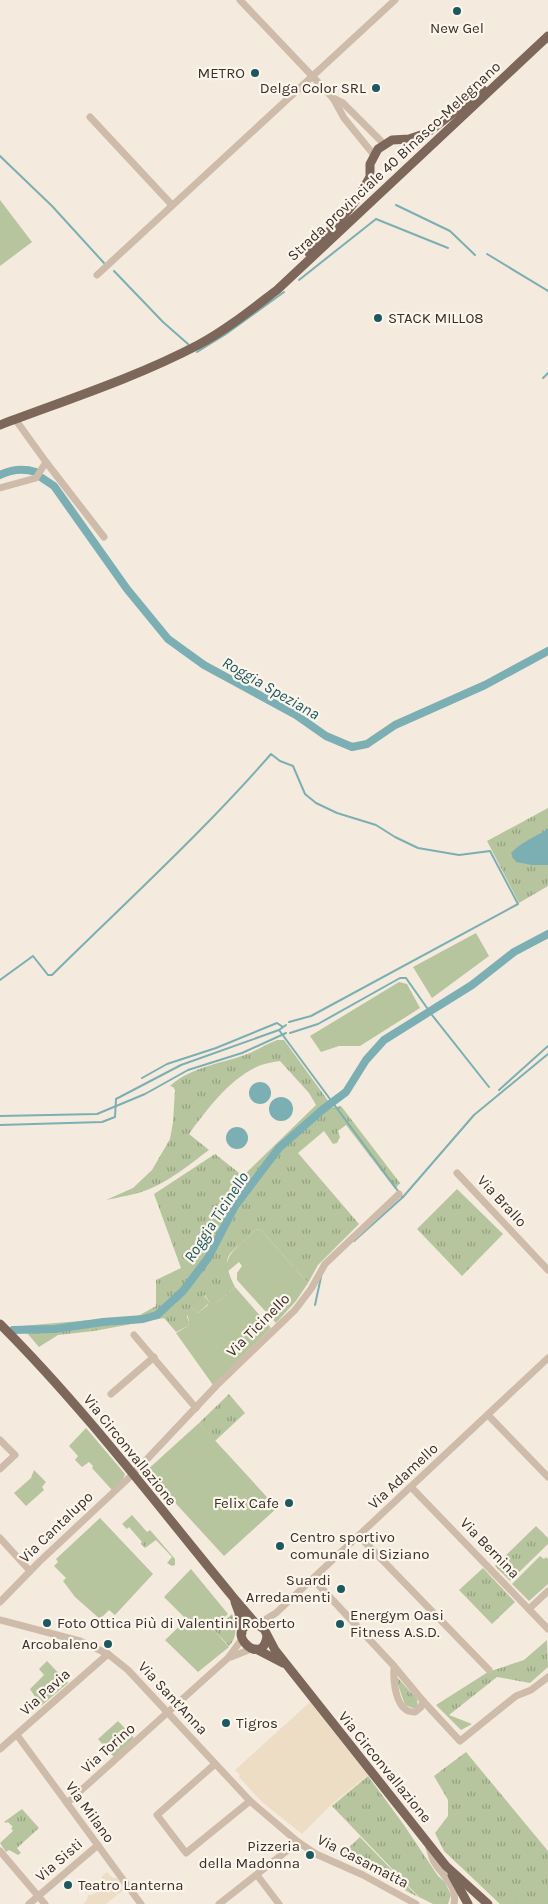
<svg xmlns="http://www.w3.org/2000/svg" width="548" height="1904" viewBox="0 0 548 1904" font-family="Karla,sans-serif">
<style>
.grass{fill:url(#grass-tufts)}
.garden{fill:#b6c59d}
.plaza{fill:#edddc5}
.water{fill:#7bafb3}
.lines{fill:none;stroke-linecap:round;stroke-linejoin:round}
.stream{stroke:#7bafb3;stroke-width:2}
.canal{stroke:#7bafb3;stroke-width:8}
.minor{stroke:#cebba9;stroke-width:7}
.major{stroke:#7d675a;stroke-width:9}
.poi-dot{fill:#1c585f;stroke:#fbf5ec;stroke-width:2}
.labels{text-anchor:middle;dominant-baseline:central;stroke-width:4.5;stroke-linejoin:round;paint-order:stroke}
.poi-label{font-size:15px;fill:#3a2f29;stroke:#fbf5ec;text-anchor:end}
.street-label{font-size:15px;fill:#3a2f29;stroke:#fbf5ec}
.water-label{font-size:16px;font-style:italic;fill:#1c585f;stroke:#fbf5ec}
</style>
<defs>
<pattern id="grass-tufts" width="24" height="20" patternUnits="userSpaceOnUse" patternTransform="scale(1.25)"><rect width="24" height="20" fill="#b6c59d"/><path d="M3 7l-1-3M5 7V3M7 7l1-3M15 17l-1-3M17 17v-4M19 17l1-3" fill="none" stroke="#95a080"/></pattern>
</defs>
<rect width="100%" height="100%" fill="#f4ebde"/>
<g class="grass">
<path d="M548 808V886L519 903 487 841Z"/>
<path d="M277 1040H284L329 1102 331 1108 341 1106 400 1183 395 1189 346 1125 338 1131 340 1137 337 1143 333 1144 324 1131 298 1153 359 1224 318 1265 308 1283 260 1229 255 1230C235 1254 216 1250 235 1287L217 1303H210L205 1295 203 1297 208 1304 198 1313 191 1307 187 1317 189 1322 188 1326 176 1332 164 1318 94 1331 58 1335 39 1347 21 1326 138 1316 156 1306V1280L181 1268 154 1194 215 1154 243 1176 316 1105 309 1093 280 1061C273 1062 267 1063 261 1065 230 1078 208 1108 189 1134L209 1150C190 1164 170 1181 147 1190 134 1195 120 1197 106 1200L133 1188 152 1170 170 1139 173 1122 175 1090 173 1087 170 1086C191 1067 219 1064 245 1055 256 1051 266 1044 277 1040Z"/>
<path d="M457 1189 503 1234 462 1276 417 1229Z"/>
<path d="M229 1394 245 1413 215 1441 199 1423Z"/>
<path d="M132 1515 147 1532 150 1530 175 1559V1565L172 1566 167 1563 172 1557 156 1540 145 1548 141 1544 142 1542 129 1527 127 1529 122 1524Z"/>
<path d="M536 1526 548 1538V1544L510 1581 495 1566Z"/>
<path d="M483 1568 515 1602 492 1624 459 1590Z"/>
<path d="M232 1614C236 1625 238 1637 229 1646L214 1630Z"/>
<path d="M547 1640 548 1667 530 1683 497 1677 449 1715 472 1724 461 1730 436 1705 488 1672 524 1660Z"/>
<path d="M397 1677 417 1699 418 1706 415 1709 405 1705 397 1682Z"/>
<path d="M466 1752 548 1851V1904H500L444 1851 435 1833 448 1816V1800L434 1776Z"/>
<path d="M368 1776 404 1825 438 1876 445 1882 451 1895 448 1904H433L419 1897 332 1806Z"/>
<path d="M22 1809 39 1828 17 1848 21 1853 18 1855 9 1850 6 1852 0 1843 13 1831 11 1828 13 1827 8 1822 6 1823 4 1822Z"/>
<path d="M360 1837 418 1897 340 1856Z"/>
</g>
<g class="garden">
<path d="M0 200 32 242 0 266Z"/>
<path d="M476 933 489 956 432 998 413 967Z"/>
<path d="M399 982 407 984 420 1008 360 1046H339L321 1052 310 1036Z"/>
<path d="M260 1229 308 1283 296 1301 276 1323 237 1280V1273L242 1266 239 1262 227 1272C224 1251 244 1244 255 1230Z"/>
<path d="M235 1287 271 1328 213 1385 176 1333 188 1326 189 1322 187 1312 191 1307 198 1313 208 1305 203 1297 204 1295 210 1303H217Z"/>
<path d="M199 1423 277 1508 224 1556 146 1471Z"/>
<path d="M86 1428 125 1474 123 1479 112 1490 92 1468 93 1466 89 1462 82 1467 75 1460 78 1456 69 1446Z"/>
<path d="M34 1470 46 1482 42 1487 44 1490 26 1506 14 1493 31 1478Z"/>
<path d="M100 1518 153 1574 115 1615 109 1610 100 1619 75 1597 63 1581 66 1578 54 1566 58 1562 56 1559Z"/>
<path d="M540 1556 544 1559 546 1557 548 1559V1584L529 1601 512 1584Z"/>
<path d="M191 1569 228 1614 212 1628 229 1647 198 1672 165 1640 184 1622V1617L164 1597Z"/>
<path d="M47 1661 68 1683 41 1706 30 1689 44 1675 39 1669Z"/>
<path d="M118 1721 134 1738 114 1757 98 1739Z"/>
</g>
<g class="plaza">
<path d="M310 1702 368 1775 331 1805 302 1834 262 1802 239 1777 240 1775 235 1770Z"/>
<path d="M107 1872 113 1878H119L126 1888 106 1904H83L87 1900 88 1895H92L101 1888 102 1876Z"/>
</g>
<g class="water">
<path d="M548 829V865H532L516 862 511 853C521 842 535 837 548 829Z"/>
<circle cx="260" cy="1093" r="11"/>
<circle cx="281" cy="1109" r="12"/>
<circle cx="237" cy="1138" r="11"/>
</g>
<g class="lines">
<g class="stream">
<path d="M0 156 52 206 104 263"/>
<path d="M396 205 450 231 475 255"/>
<path d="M487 254 548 291"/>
<path d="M114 271 163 322 188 344"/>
<path d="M299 280 376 219 448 248"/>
<path d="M197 352 226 334 284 292"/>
<path d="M543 378 548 373"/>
<path d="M0 980 33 956 48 975H52C126 902 203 832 271 754L280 761 293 766 305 794 316 803 337 813 376 825 395 837 418 848 459 855 490 851 518 904 311 1016 289 1022"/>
<path d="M279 1030 398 1191"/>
<path d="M290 1033 318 1024 400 978H406L432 1015 489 1087"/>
<path d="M142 1078 167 1064 216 1048 277 1023 283 1027"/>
<path d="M499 1090 548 1046"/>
<path d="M0 1116 97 1114 145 1094 188 1070 242 1053 286 1033"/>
<path d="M0 1125 102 1122 115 1117 116 1099 181 1065 279 1030 286 1025"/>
<path d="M401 1196 403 1197 474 1115 548 1054"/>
<path d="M354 1241 403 1197"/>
<path d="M315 1305 321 1277"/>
</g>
<g class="canal">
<path d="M0 475C12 469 23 468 36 472"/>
<path d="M42 478 54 486 127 589 168 639 204 665 296 715 326 736 352 747 367 744 395 725 485 685 548 651"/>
<path d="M13 1330 55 1329 103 1322 143 1319 157 1315 183 1291 208 1258 235 1206 279 1148 322 1110 346 1092 366 1060 384 1040 472 985 514 952 548 934"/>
</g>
<g class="minor">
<path d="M240 0 333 98 344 118 374 155"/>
<path d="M333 98 343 103 384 144"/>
<path d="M90 117 172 205"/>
<path d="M97 275 395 0"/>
<path d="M15 419 46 462 104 537"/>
<path d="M0 488 36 478 46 462"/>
<path d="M457 1173 548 1270"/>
<path d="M134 1335 196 1408"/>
<path d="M111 1394 154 1357"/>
<path d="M488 1415 548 1477"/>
<path d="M0 1440 15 1455 0 1469"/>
<path d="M411 1487 548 1629"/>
<path d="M359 1536 489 1670"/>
<path d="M0 1538 30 1571"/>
<path d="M313 1579 394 1666 423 1701 421 1707 415 1712C395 1713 393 1680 394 1666"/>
<path d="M0 1602 39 1562 133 1474 217 1385 295 1310 311 1289 325 1264 399 1194"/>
<path d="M529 1609 548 1591"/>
<path d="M0 1620 80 1641 108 1654 128 1670 250 1801 298 1842 316 1854 363 1875 416 1904"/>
<path d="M258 1624 276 1613 548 1358"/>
<path d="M231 1657 251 1649"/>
<path d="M423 1701 460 1741 516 1696 531 1690 548 1677"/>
<path d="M17 1735 141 1904"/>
<path d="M0 1749 108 1654"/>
<path d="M215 1764 157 1815 186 1853 250 1801"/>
<path d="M67 1803 228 1658 242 1639"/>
<path d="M429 1848C431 1852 431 1856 433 1860 441 1875 458 1885 454 1904"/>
<path d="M0 1851 45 1904"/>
<path d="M257 1875 279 1904"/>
<path d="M29 1904 98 1845"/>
<path d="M219 1904 298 1842"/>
</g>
<g class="major">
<path d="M309 253 346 213 359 196 370 177V164L378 149 392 140 409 139 427 133 483 90"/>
<path d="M0 425C66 400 135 378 198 345 226 330 252 309 277 290L548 36"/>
<path d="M0 1324C85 1409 157 1505 233 1597L256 1624 264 1629 275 1650 446 1866 488 1904"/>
<path d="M235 1602 239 1613 242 1633"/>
<path d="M256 1624C219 1625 262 1672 267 1636"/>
<path d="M256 1649 283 1663"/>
<path d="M452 1875 468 1904"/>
</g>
</g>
<g class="poi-dot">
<circle cx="457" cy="11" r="5"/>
<circle cx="255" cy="73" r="5"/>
<circle cx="376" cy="88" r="5"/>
<circle cx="378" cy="318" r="5"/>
<circle cx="289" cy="1503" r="5"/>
<circle cx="280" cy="1546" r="5"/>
<circle cx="341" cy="1589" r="5"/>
<circle cx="47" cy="1623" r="5"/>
<circle cx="340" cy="1624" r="5"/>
<circle cx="108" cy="1644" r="5"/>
<circle cx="226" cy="1723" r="5"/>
<circle cx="310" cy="1855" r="5"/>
<circle cx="68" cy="1885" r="5"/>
</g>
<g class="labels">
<g class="poi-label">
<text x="457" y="28" text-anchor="middle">New Gel</text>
<text x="245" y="73">METRO</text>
<text x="366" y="88">Delga Color SRL</text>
<text x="388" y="318" text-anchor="start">STACK MILL08</text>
<text x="279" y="1503">Felix Cafe</text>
<text x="290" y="1537" text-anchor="start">Centro sportivo<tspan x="290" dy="17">comunale di Siziano</tspan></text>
<text x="331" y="1580">Suardi<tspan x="331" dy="17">Arredamenti</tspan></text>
<text x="350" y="1615" text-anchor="start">Energym Oasi<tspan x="350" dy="17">Fitness A.S.D.</tspan></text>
<text x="57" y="1623" text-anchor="start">Foto Ottica Più di Valentini Roberto</text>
<text x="98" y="1644">Arcobaleno</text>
<text x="236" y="1723" text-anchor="start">Tigros</text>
<text x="300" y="1846">Pizzeria<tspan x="300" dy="17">della Madonna</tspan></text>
<text x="78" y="1885" text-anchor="start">Teatro Lanterna</text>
</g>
<g class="street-label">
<text transform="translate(394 161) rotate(-43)">Strada provinciale 40 Binasco-Melegnano</text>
<text transform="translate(502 1201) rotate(47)">Via Brallo</text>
<text transform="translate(258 1325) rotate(-45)">Via Ticinello</text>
<text transform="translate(130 1450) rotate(51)">Via Circonvallazione</text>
<text transform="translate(403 1476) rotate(-43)">Via Adamello</text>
<text transform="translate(56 1527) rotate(-44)">Via Cantalupo</text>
<text transform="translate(490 1548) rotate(46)">Via Bernina</text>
<text transform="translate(45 1692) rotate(-42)">Via Pavia</text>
<text transform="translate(173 1698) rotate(47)">Via Sant'Anna</text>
<text transform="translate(108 1748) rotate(-42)">Via Torino</text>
<text transform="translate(385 1767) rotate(51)">Via Circonvallazione</text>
<text transform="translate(90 1812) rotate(54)">Via Milano</text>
<text transform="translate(59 1860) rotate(-41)">Via Sisti</text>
<text transform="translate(363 1861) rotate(27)">Via Casamatta</text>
</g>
<g class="water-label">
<text transform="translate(271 688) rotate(30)">Roggia Speziana</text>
<text transform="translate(216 1217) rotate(-57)">Roggia Ticinello</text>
</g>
</g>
</svg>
